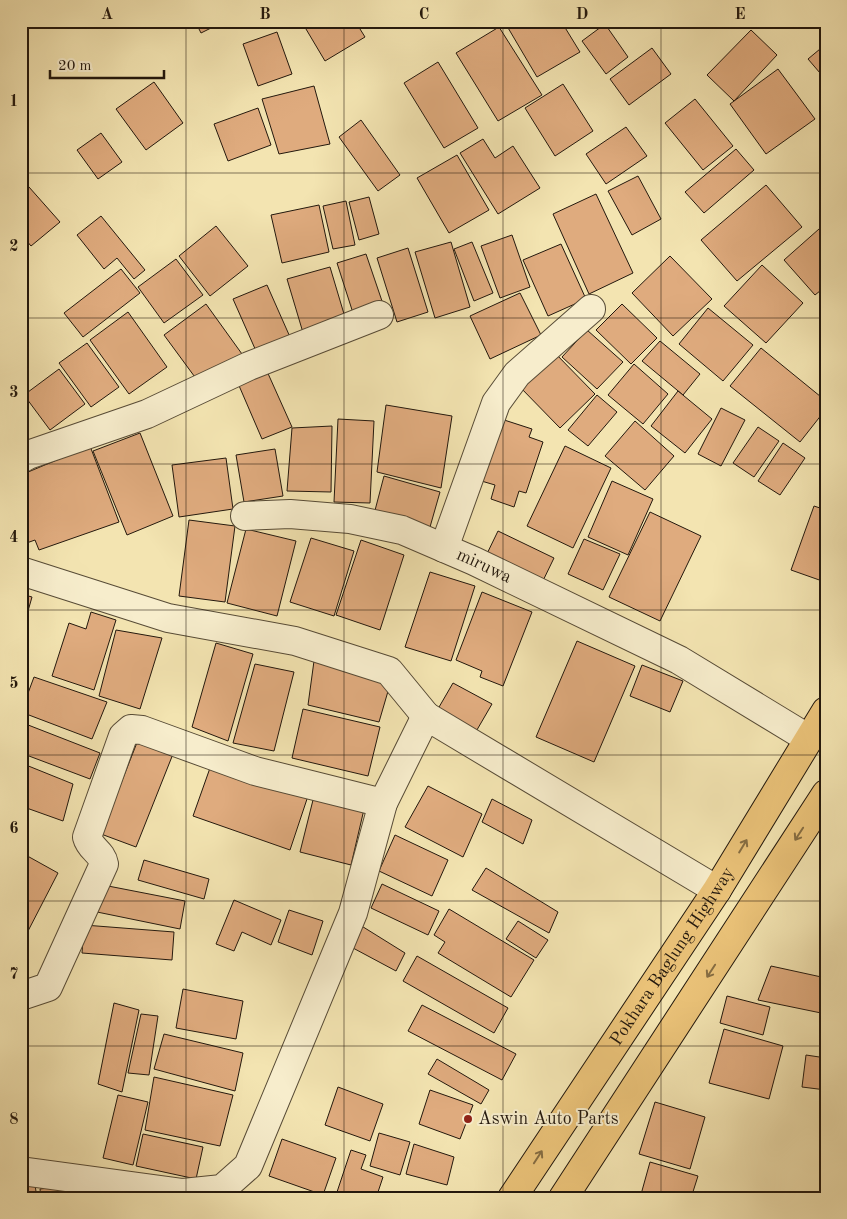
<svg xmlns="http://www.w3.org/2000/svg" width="847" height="1219" viewBox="0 0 847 1219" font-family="'Old Standard TT',serif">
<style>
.building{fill:#dfab7e;stroke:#23180d}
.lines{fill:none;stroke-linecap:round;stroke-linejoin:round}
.minor-casing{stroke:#574b36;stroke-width:30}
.highway-casing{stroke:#23180d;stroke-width:30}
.minor{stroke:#f7edcc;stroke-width:28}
.highway{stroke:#eac278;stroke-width:28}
.oneway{stroke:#866d42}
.grid{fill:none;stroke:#23180d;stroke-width:1;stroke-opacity:0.55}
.poi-dot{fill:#8f2418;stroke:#f7edcc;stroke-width:2}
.labels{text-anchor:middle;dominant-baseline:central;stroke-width:4;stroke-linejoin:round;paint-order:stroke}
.street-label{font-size:18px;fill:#23180d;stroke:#f7edcc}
.poi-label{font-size:18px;fill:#23180d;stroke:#f7edcc;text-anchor:start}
.neatline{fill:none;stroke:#23180d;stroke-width:2}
.grid-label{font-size:16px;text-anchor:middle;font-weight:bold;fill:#23180d}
</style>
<rect width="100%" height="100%" fill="#f3e4b1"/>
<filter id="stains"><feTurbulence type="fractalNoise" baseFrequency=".004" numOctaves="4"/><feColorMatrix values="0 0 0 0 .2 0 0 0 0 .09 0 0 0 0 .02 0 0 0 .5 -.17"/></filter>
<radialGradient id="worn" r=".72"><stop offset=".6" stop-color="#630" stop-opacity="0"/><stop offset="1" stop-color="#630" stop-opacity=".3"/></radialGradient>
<g class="building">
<path d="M195 21H225L201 33Z"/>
<path d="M308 21H355L365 37 325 61 303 24Z"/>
<path d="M504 21H561L580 52 537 77Z"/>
<path d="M605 24 628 57 606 74 582 41Z"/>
<path d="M499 27 542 95 498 121 456 53Z"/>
<path d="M751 30 777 55 734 101 707 75Z"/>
<path d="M277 32 292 74 258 86 243 44Z"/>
<path d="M826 44V80L808 59Z"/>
<path d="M652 48 671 74 629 105 610 79Z"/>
<path d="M438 62 478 128 444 148 404 83Z"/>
<path d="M778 69 815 119 766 154 730 104Z"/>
<path d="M154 82 183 123 146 150 116 109Z"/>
<path d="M563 84 593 131 555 156 525 108Z"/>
<path d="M314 86 330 144 279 154 262 99Z"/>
<path d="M695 99 733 146 703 170 665 123Z"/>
<path d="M258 108 271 145 228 161 214 124Z"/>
<path d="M361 120 400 175 378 191 339 137Z"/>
<path d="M626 127 647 156 606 184 586 154Z"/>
<path d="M101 133 122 162 98 179 77 150Z"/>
<path d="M483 139 495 158 513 146 540 188 498 214 460 153Z"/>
<path d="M736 149 754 170 704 213 685 192Z"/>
<path d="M457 155 489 210 449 233 417 178Z"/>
<path d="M638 176 661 219 632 235 608 191Z"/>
<path d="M21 178 60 222 31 246 21 234Z"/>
<path d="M766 185 802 227 737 281 701 240Z"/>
<path d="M596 194 633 273 589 294 553 214Z"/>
<path d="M369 197 379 234 359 240 349 202Z"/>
<path d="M346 201 355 245 333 249 323 206Z"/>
<path d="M319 205 329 252 282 263 271 215Z"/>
<path d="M101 216 145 270 134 279 117 258 104 269 77 235Z"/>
<path d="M216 226 248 266 210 296 179 256Z"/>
<path d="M819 229 826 238V286L815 295 784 260Z"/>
<path d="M512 235 530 287 500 298 481 246Z"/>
<path d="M451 242 470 307 435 318 415 252Z"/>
<path d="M472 242 493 293 474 301 454 249Z"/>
<path d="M561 244 586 299 548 316 523 260Z"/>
<path d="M408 248 428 312 397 322 377 258Z"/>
<path d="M366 254 383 304 353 313 337 263Z"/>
<path d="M670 256 712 299 673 336 632 293Z"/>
<path d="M176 259 203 295 164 323 138 287Z"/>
<path d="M762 265 803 303 766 343 724 306Z"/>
<path d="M330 267 347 324 304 336 287 279Z"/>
<path d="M121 269 140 293 83 337 64 313Z"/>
<path d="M267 285 290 337 256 351 233 299Z"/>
<path d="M520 293 541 335 490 359 470 316Z"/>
<path d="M206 304 242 354 200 384 164 335Z"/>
<path d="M622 304 657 338 631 364 596 330Z"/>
<path d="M708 308 753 345 723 381 679 344Z"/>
<path d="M128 312 167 367 129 394 90 340Z"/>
<path d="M587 330 623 362 597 389 562 357Z"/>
<path d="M660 341 700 374 683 395 642 361Z"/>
<path d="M87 343 119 387 91 407 59 363Z"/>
<path d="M761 348 826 401V409L800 442 730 386Z"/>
<path d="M553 351 595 394 560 428 518 385Z"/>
<path d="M634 364 668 394 643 424 608 395Z"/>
<path d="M59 369 85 404 50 430 24 395Z"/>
<path d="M266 369 292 427 262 439 237 381Z"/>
<path d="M678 391 712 419 685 453 651 426Z"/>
<path d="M597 395 617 412 588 446 568 430Z"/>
<path d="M386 405 452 416 441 488 377 472Z"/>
<path d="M721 408 745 420 721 466 698 454Z"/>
<path d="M498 418 532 429 529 437 543 442 526 493 519 491 514 507 491 499 495 485 478 480Z"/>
<path d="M338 419 374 421 370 503 334 502Z"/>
<path d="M635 421 674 456 645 490 605 456Z"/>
<path d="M332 426 331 492 287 491 292 428Z"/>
<path d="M758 427 779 441 754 477 733 463Z"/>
<path d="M140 433 173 516 127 535 93 451Z"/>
<path d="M783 443 805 458 780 495 758 481Z"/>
<path d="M90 446 119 522 39 550 35 540 21 545V475Z"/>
<path d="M565 446 611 468 573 548 527 526Z"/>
<path d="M275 449 283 496 244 502 236 455Z"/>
<path d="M226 458 233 509 179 517 172 465Z"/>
<path d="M384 476 440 492 428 534 373 518Z"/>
<path d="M612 481 653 499 628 555 588 537Z"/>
<path d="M814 506 826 510 825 582 791 570Z"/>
<path d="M650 512 701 536 660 621 609 597Z"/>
<path d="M189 520 235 526 225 602 179 596Z"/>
<path d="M246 529 296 541 277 616 227 603Z"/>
<path d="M498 531 554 558 538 591 482 564Z"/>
<path d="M311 538 354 551 334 616 290 602Z"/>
<path d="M584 539 620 554 603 590 568 574Z"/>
<path d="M361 540 404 555 380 630 336 615Z"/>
<path d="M430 572 475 586 451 661 405 647Z"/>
<path d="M482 592 532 612 503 686 480 677 482 671 456 660Z"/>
<path d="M21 594 32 597 24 625H21Z"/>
<path d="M91 612 116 620 94 690 52 676 69 623 86 629Z"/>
<path d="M116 630 162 638 140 709 99 696Z"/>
<path d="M577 641 635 666 594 762 536 737Z"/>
<path d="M216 643 253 654 228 741 192 727Z"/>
<path d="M314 661 391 681 379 722 308 705Z"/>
<path d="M255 664 294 672 274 751 233 743Z"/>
<path d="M642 665 683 681 670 712 630 696Z"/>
<path d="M34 677 107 702 92 739 21 712Z"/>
<path d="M453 683 492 704 474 735 435 714Z"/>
<path d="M303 709 380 727 368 776 292 758Z"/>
<path d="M23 723 100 753 90 779 21 753V727Z"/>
<path d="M138 740 173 754 136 847 101 834Z"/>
<path d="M21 763 73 784 63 821 21 806Z"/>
<path d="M210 768 308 796 290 850 193 816Z"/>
<path d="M428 786 482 814 463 857 405 827Z"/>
<path d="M315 792 365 805 351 865 300 852Z"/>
<path d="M492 799 532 820 523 844 482 822Z"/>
<path d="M395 835 448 860 432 896 379 871Z"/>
<path d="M22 853 58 873 27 933 21 930Z"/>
<path d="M144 860 209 879 204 899 138 880Z"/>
<path d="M486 868 558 912 549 933 472 890Z"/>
<path d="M382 884 439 911 428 935 371 908Z"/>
<path d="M103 885 185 901 180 929 97 912Z"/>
<path d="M234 900 281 920 271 945 242 932 234 951 216 944Z"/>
<path d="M449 909 534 960 511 997 438 953 445 942 434 935Z"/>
<path d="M289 910 323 921 312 955 278 942Z"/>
<path d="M518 921 548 940 536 958 506 939Z"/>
<path d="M84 925 174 932 172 960 82 953Z"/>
<path d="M360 925 405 953 396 971 353 948Z"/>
<path d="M417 956 508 1008 494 1033 403 981Z"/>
<path d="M771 966 826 978V1014L758 1000Z"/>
<path d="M183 989 243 1001 236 1039 176 1028Z"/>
<path d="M727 996 770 1007 763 1035 720 1023Z"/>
<path d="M114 1003 139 1010 122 1092 98 1084Z"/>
<path d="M422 1005 516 1054 502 1080 408 1031Z"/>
<path d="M141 1014 158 1016 149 1075 128 1073Z"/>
<path d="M724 1029 783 1046 769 1099 709 1083Z"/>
<path d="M164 1034 243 1053 235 1091 154 1069Z"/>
<path d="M806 1055 826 1058V1090L802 1087Z"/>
<path d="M437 1059 489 1090 481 1104 428 1074Z"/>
<path d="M154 1077 233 1095 220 1146 145 1130Z"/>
<path d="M338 1087 383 1104 370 1141 325 1125Z"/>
<path d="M430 1090 473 1105 460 1139 419 1124Z"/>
<path d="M118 1095 148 1102 133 1165 103 1158Z"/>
<path d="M655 1102 705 1117 690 1169 639 1154Z"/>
<path d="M379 1133 410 1142 400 1175 370 1166Z"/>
<path d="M143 1134 203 1147 196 1179 136 1166Z"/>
<path d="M282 1139 336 1158 323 1195 269 1176Z"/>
<path d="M414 1144 454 1157 447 1185 406 1174Z"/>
<path d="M351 1150 366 1155 361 1169 383 1177 376 1198H335Z"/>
<path d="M650 1162 698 1176 691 1198H640Z"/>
<path d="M21 1185H35L37 1198H21Z"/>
<path d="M75 1185 77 1198H41L40 1189Z"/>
</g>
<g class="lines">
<g class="minor-casing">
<g id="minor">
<path d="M21 459 28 455 147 414 249 366 379 315"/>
<path id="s1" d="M245 516 290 514 350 519 402 530 474 561 679 660 809 739"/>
<path d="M444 548 496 403 517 374 591 309"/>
<path d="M21 571 168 618 295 641 389 671 426 716"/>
<path d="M21 996 48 987 104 864C102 852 90 849 87 837L123 736 131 729 142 730 255 771 383 803"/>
<path d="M21 1171 183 1193 222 1189 248 1166 353 913 383 803 426 716 717 890"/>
</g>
</g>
<g class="highway-casing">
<g id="highway">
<path id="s2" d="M512 1198 717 890 826 711"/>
<path d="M563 1198 826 794"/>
</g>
</g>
<use href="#minor" class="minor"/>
<use href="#highway" class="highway"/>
</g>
<defs><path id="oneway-shaft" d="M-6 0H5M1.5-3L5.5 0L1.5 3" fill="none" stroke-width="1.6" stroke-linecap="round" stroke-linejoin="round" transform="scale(1.25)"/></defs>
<g class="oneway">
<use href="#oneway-shaft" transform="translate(799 834) rotate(123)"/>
<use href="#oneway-shaft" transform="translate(743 846) rotate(-59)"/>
<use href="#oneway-shaft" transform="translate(711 971) rotate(123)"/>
<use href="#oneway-shaft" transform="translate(538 1157) rotate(-57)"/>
</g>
<path class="grid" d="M186 21V1198M344 21V1198M503 21V1198M661 21V1198M21 173H826M21 318H826M21 464H826M21 610H826M21 755H826M21 901H826M21 1046H826"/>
<circle class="poi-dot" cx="468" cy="1119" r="5"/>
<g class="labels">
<g class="street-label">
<text stroke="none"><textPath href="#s1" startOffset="248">miruwa</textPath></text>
<text stroke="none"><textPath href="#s2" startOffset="290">Pokhara Baglung Highway</textPath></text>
</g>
<g class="poi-label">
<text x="478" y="1119">Aswin Auto Parts</text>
</g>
</g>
<rect width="847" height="1219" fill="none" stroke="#f3e4b1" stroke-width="55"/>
<path d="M50 70v8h114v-8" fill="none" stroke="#23180d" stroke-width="2.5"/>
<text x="58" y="70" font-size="15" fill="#23180d" stroke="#f7edcc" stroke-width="4" paint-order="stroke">20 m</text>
<rect x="28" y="28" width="792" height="1164" class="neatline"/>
<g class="grid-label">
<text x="107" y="19">A</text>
<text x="265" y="19">B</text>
<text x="424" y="19">C</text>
<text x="582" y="19">D</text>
<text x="740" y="19">E</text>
<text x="14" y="106">1</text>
<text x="14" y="251">2</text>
<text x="14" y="397">3</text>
<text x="14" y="542">4</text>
<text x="14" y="688">5</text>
<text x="14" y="833">6</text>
<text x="14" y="979">7</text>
<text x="14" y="1124">8</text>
</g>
<rect width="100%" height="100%" filter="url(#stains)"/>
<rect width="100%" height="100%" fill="url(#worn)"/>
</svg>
